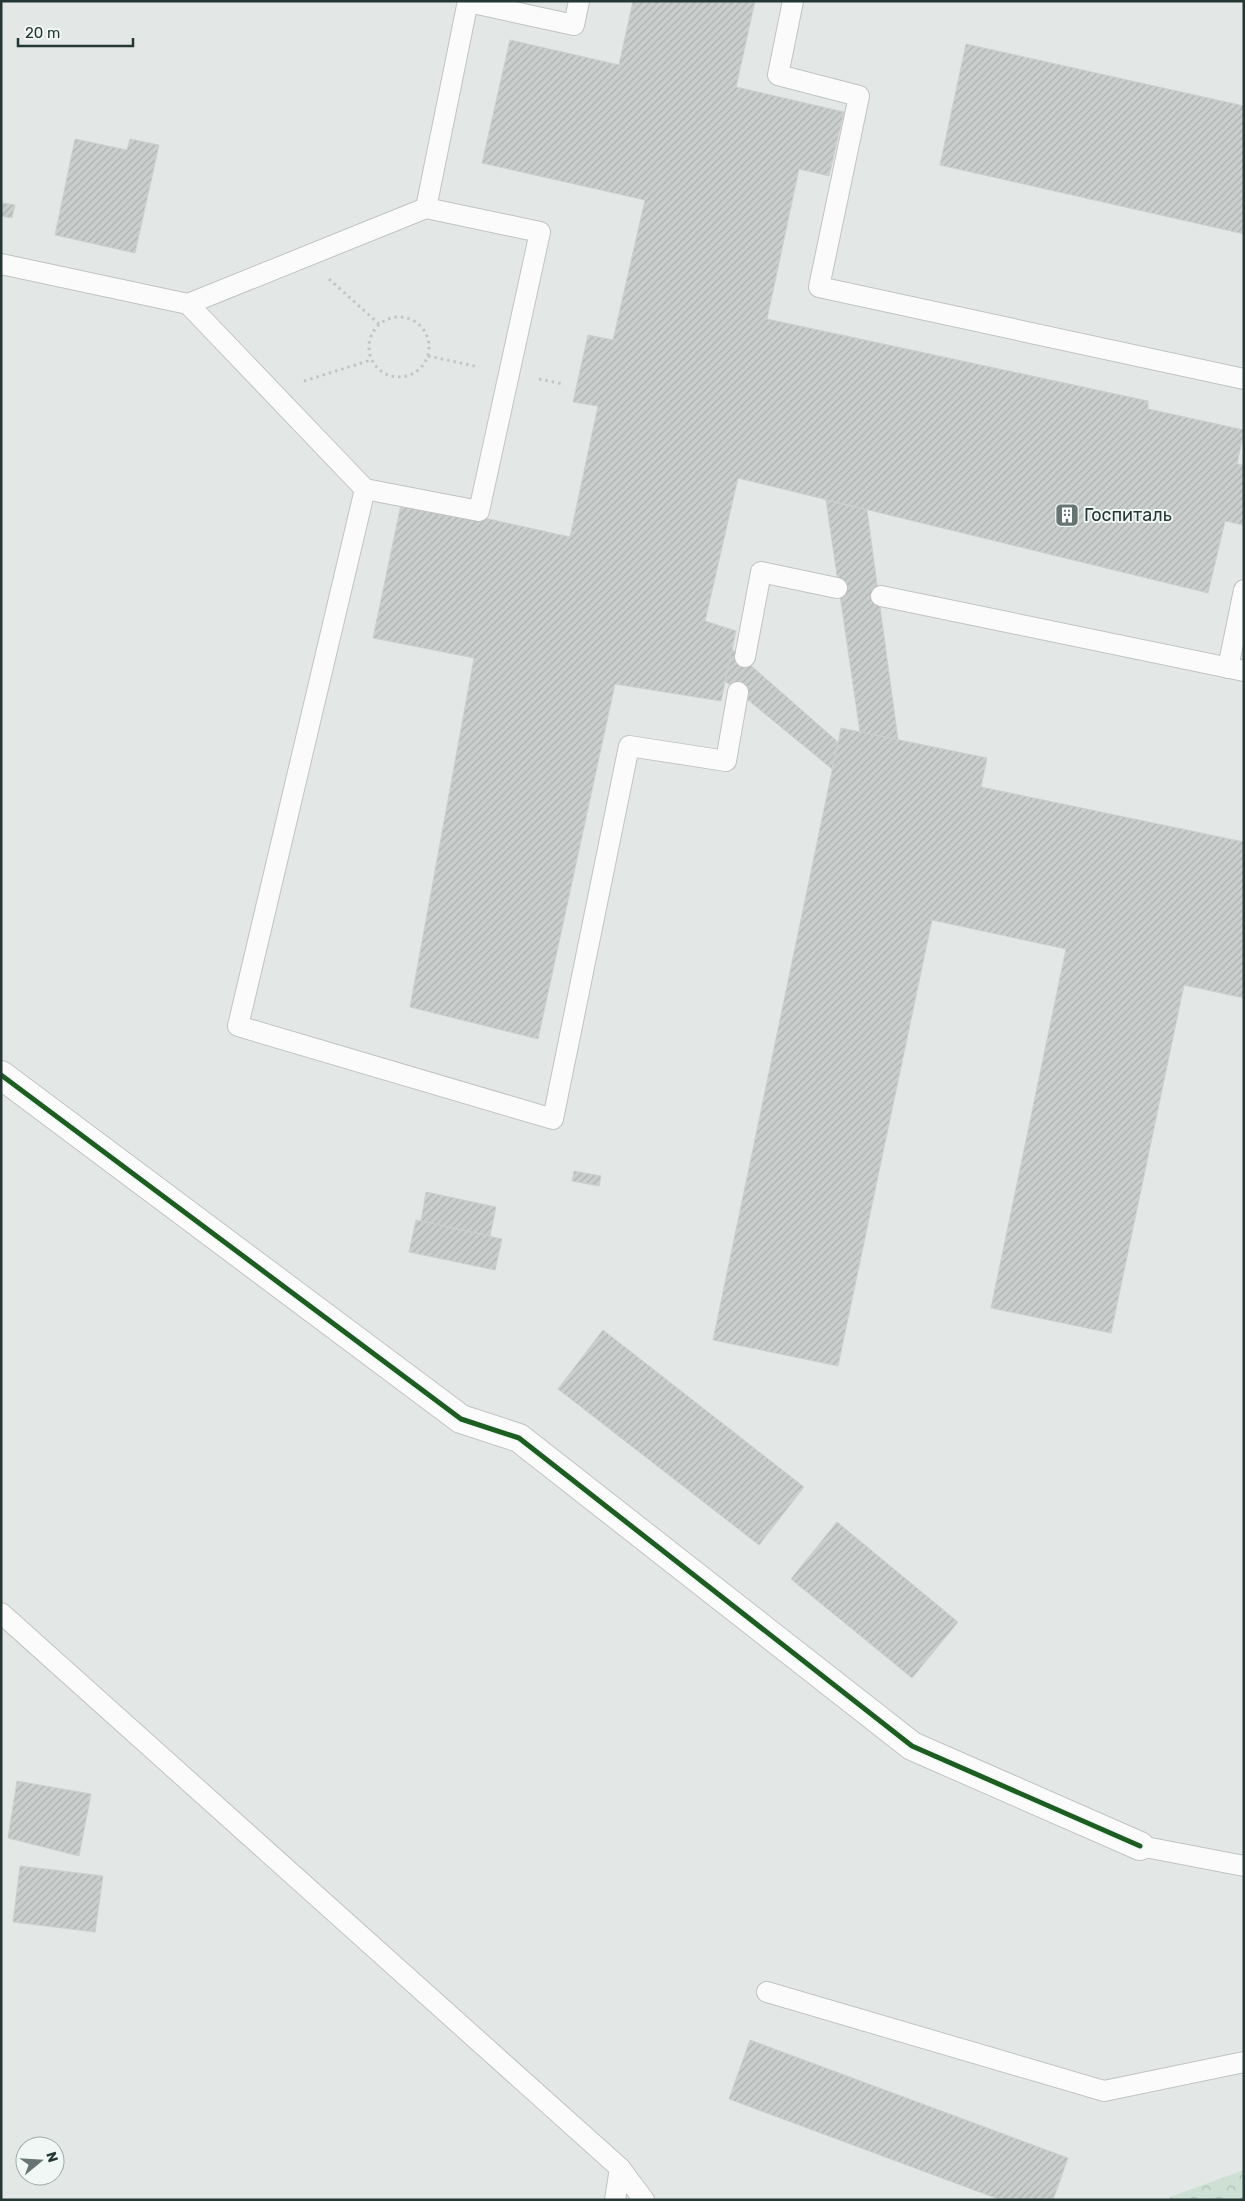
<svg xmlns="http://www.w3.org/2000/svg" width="1245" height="2201" viewBox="0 0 1245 2201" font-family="Rubik,sans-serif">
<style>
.forest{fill:url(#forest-crowns)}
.building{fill:url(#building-hatch);stroke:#ccd0ce}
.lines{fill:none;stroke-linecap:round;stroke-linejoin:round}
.lane-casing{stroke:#c0c4c2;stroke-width:22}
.street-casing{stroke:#c0c4c2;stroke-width:30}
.path{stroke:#c0c7c6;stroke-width:3;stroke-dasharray:2.5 4;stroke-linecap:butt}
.lane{stroke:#fbfbfb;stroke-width:20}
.street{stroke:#fbfbfb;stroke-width:28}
.cycleway-casing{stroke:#f1f7f4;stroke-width:8}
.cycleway{stroke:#1b5e20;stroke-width:5}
.labels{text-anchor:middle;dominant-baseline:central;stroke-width:4;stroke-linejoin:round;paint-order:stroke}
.poi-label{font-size:18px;fill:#233835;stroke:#f1f7f4;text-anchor:start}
</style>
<defs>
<pattern id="forest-crowns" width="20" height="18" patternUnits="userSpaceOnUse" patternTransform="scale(1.25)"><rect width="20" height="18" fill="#cedfd4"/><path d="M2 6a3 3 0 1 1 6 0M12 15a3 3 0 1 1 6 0" fill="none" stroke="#b1c0b7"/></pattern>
<pattern id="building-hatch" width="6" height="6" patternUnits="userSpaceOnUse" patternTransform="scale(1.25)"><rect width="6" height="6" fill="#cacecd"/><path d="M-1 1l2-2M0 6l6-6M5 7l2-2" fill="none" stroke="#adb2b1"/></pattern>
</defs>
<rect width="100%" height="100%" fill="#e3e7e5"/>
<path class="forest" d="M1244 2170V2200H1170V2197Z"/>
<g class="building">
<path d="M633 1H755L736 87 844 112 829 176 799 169 767 319 1148 401V409L1244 430 1237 464 1244 465V525L1225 521 1208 593 738 478 705 621 736 631 721 701 615 684 538 1039 410 1007 474 658 373 638 402 500 570 537 598 406 573 402 588 335 613 340 645 200 482 163 510 40 619 65Z"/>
<path d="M966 44 1244 106V234L940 165Z"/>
<path d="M75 139 127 150 130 139 159 145 135 253 55 235Z"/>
<path d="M3 203 15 205 12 218 1 216Z"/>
<path d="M826 500 867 510 898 740 860 732Z"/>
<path d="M732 649 838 742 832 769 725 681Z"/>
<path d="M841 728 987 758 981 787 1244 842V998L1184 985 1111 1333 991 1308 1066 949 932 920 838 1366 713 1340Z"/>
<path d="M574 1171 601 1176 599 1186 572 1181Z"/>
<path d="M426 1192 496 1207 490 1236 421 1221Z"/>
<path d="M416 1220 502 1239 495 1270 409 1252Z"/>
<path d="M603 1330 804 1487 759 1545 558 1389Z"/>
<path d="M837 1522 958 1622 912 1678 791 1579Z"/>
<path d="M17 1781 91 1794 79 1856 8 1838Z"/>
<path d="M20 1866 103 1876 95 1932 13 1922Z"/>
<path d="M750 2040 1068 2158 1053 2200H1001L729 2099Z"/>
</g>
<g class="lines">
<g class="lane-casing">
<g id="lane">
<path d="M793 1 778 75 859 96 819 287 1244 379"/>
<path d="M468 2 574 25 579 1"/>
<path d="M426 208 540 232 479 511 365 489 188 304Z"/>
<path d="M426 208 468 1"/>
<path d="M1 264 188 304"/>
<path d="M365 489 238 1026 553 1119 629 746 726 761 738 692"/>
<path d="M881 596 1244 671"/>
<path d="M745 657 761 572 837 588"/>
<path d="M1228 668 1244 590"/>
<path d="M1 1613 620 2168 644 2200"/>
<path d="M1140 1846 1244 1866"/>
<path d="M767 1992 1104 2091 1244 2062"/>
<path d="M615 2200 620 2168"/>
</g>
</g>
<g class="street-casing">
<path id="street" d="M1 1075 461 1419 519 1438 912 1746 1140 1846"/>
</g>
<g class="path">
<path d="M329 279 379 324"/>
<circle cx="399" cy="347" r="30"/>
<path d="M428 356 479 367"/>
<path d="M539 379 563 384"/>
<path d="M304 381 371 360"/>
</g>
<use href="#lane" class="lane"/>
<use href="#street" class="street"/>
<g class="cycleway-casing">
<path id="cycleway" d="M1 1075 461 1419 519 1438 912 1746 1140 1846"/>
</g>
<use href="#cycleway" class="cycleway"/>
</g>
<defs>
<g id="building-square" transform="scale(1.25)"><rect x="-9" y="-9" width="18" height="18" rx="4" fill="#667573" stroke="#f1f7f4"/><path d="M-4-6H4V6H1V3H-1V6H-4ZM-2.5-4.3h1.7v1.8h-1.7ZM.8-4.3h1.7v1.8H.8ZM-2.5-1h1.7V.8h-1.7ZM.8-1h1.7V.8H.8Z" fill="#fff"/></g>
</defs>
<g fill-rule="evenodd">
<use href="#building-square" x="1067" y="515"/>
</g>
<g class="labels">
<g class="poi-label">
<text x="1084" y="515">Госпиталь</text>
</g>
</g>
<rect width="1245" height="2201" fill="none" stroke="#233835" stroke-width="5"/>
<g transform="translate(40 2161) rotate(72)"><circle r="24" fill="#f1f7f4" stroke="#9faba8"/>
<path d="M0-4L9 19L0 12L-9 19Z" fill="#667573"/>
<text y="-8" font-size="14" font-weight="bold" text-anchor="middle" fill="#233835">N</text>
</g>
<path d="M18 38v8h115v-8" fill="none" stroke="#233835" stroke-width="2.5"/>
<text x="25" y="38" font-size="15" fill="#233835" stroke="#f1f7f4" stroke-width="4" paint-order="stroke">20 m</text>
</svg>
